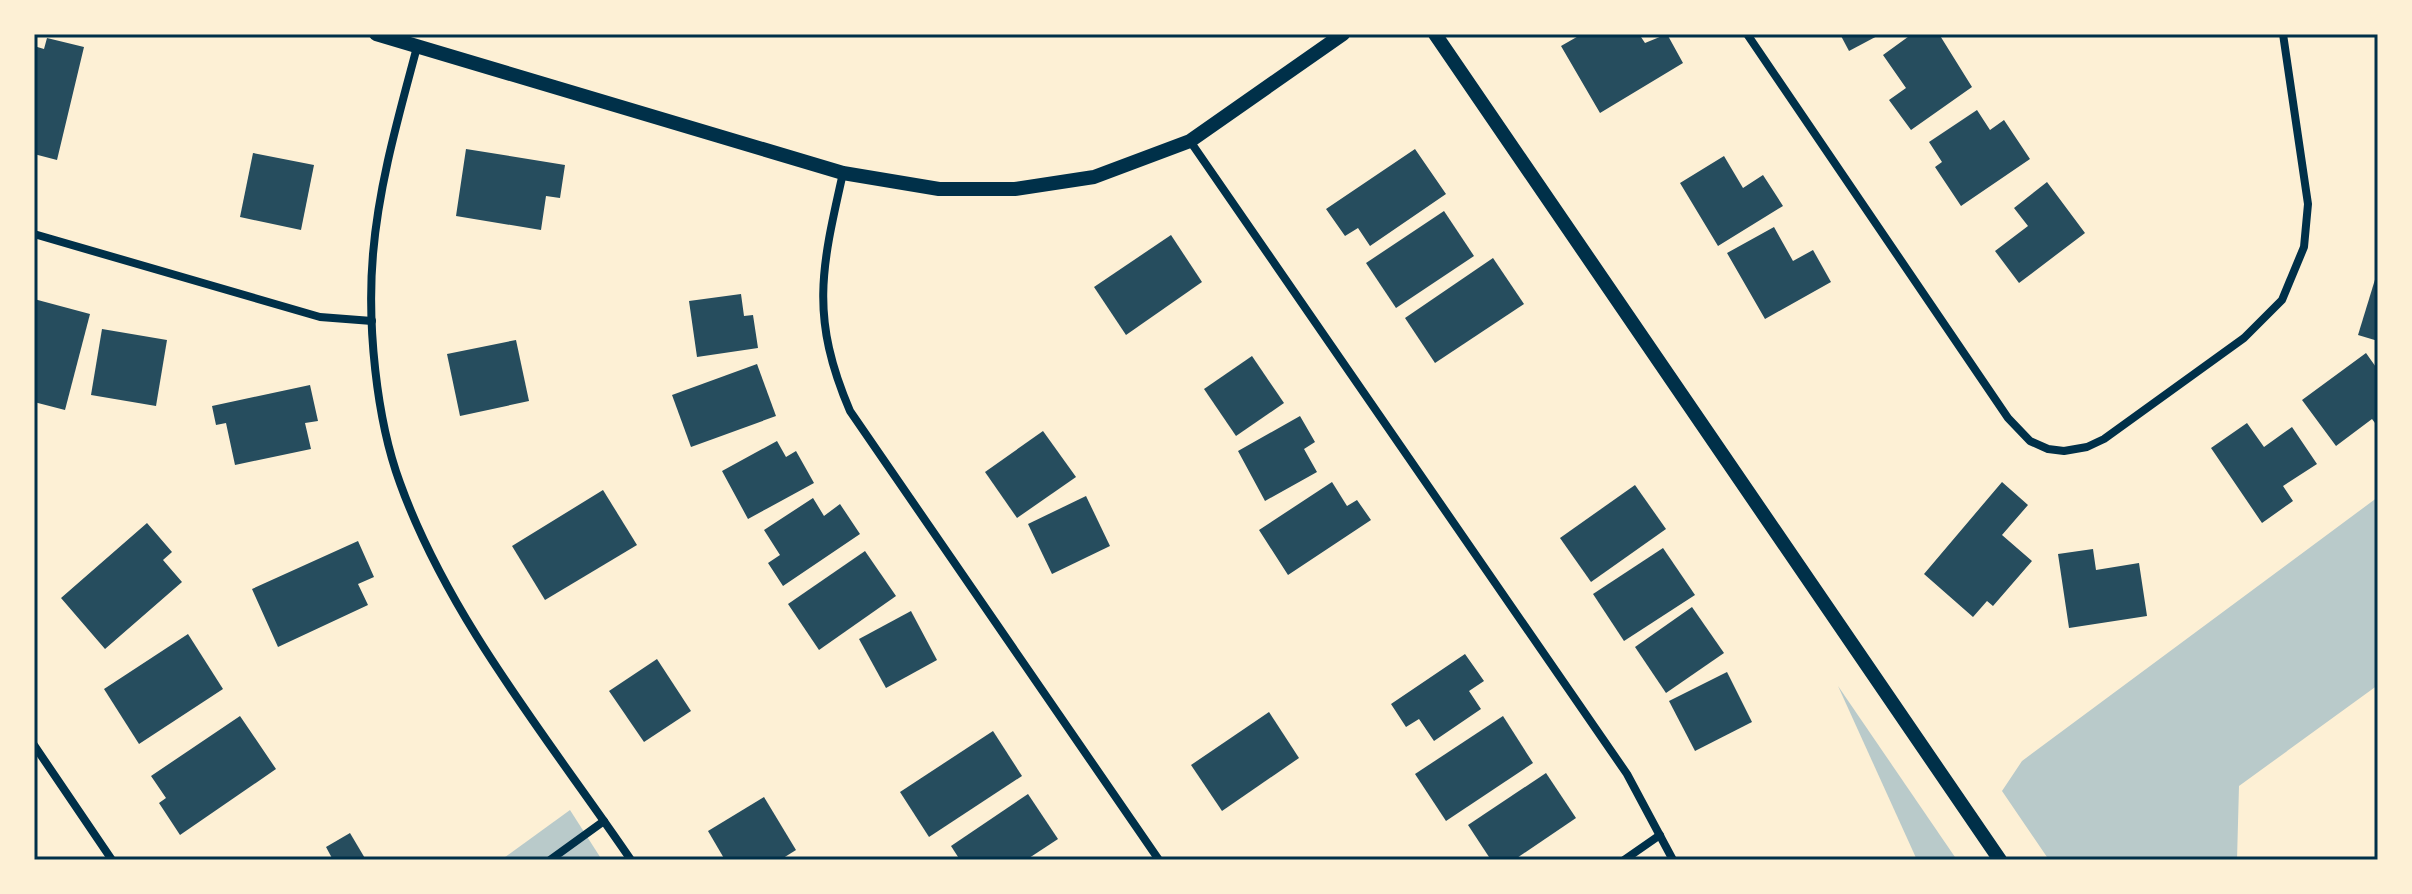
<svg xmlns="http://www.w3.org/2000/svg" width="2412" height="894" viewBox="0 0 2412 894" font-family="Helvetica,sans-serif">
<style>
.green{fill:#b9caca}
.building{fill:#264d5e}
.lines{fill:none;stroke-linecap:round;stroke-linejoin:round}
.minor{stroke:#003049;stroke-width:8}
.tertiary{stroke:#003049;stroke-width:14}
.neatline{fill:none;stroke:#003049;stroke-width:3}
</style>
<rect width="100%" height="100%" fill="#fdf0d5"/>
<g class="green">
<path d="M2378 497V685L2239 786 2237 860H2049L2002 791 2022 761Z"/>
<path d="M1838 686 1957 860H1917Z"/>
<path d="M570 810 602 860H501Z"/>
</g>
<g class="building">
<path d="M1582 34H1639L1645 43 1667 34 1683 63 1600 113 1561 46Z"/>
<path d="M1840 34H1881L1849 51Z"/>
<path d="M1912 34H1939L1972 87 1911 130 1889 100 1906 88 1883 55Z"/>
<path d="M47 38 84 47 57 160 34 154V46L44 49Z"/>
<path d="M1977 110 1990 130 2004 120 2030 159 1961 206 1935 167 1942 162 1929 142Z"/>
<path d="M466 149 565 165 560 198 546 196 541 230 456 216Z"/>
<path d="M1415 149 1446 194 1370 246 1358 228 1345 236 1326 209Z"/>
<path d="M253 153 314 165 301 230 240 217Z"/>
<path d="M1724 156 1743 188 1763 175 1783 206 1718 246 1680 183Z"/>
<path d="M2047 182 2085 233 2019 283 1995 251 2028 226 2014 208Z"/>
<path d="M1444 211 1474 256 1396 308 1366 263Z"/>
<path d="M1774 227 1793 261 1813 250 1831 282 1765 319 1727 253Z"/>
<path d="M1171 235 1202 282 1126 335 1094 287Z"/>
<path d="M1493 258 1524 304 1435 363 1405 318Z"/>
<path d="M2377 273H2378V341L2358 335Z"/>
<path d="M741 294 744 316 753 315 758 348 697 357 689 301Z"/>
<path d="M34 299 90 314 65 410 34 402Z"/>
<path d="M102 329 167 340 156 406 91 395Z"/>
<path d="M516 340 529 401 460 416 447 354Z"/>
<path d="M2366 353 2378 370V427L2372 419 2336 446 2302 400Z"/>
<path d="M1252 356 1284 403 1236 436 1204 389Z"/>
<path d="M757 364 776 416 691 447 672 395Z"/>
<path d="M310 385 318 421 305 423 311 449 235 465 226 423 216 425 212 406Z"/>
<path d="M1300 416 1315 442 1304 449 1317 472 1265 501 1238 451Z"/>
<path d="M2247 423 2264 447 2292 427 2317 464 2283 486 2293 501 2262 523 2211 448Z"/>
<path d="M1043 431 1076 477 1017 518 985 472Z"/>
<path d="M777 441 786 457 796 451 814 483 748 519 722 471Z"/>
<path d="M1332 482 1347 506 1357 500 1371 520 1288 575 1259 530Z"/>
<path d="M2002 482 2028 505 2002 535 2032 561 1993 606 1987 601 1973 617 1924 574Z"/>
<path d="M1635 485 1666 529 1591 582 1560 538Z"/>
<path d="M603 490 637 545 545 600 512 546Z"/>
<path d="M1086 496 1110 546 1052 574 1028 524Z"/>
<path d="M813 498 824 516 840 504 860 534 783 586 768 563 780 555 764 530Z"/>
<path d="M147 523 172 552 163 560 182 582 105 649 61 598Z"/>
<path d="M358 541 374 577 358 584 368 605 278 647 252 589Z"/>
<path d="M1663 548 1695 595 1624 641 1593 594Z"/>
<path d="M2093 549 2096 570 2139 563 2147 616 2069 628 2058 554Z"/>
<path d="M865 551 896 596 819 650 788 604Z"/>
<path d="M1692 607 1724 653 1666 693 1635 647Z"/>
<path d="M911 611 937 660 886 688 859 639Z"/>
<path d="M188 634 223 689 139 744 104 689Z"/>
<path d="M1465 654 1484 681 1469 691 1481 709 1434 741 1419 719 1406 727 1391 704Z"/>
<path d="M657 659 691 711 644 742 609 691Z"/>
<path d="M1727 672 1752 722 1695 751 1669 701Z"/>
<path d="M1269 712 1299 758 1222 811 1191 765Z"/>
<path d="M240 716 276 769 180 835 159 803 166 798 151 776Z"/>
<path d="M1503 716 1533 763 1446 821 1415 774Z"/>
<path d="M993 731 1022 776 929 837 900 792Z"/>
<path d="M1546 773 1576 818 1514 860H1491L1468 825Z"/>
<path d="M1028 794 1058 839 1026 860H960L951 846Z"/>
<path d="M764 797 796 850 780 860H725L708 831Z"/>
<path d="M350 833 366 860H333L326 847Z"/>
</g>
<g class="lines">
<g class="minor">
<path d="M1747 34 2008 418 2030 441 2048 449 2064 451 2087 447 2104 439 2244 338 2282 300 2304 247 2308 204 2283 34"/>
<path d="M417 47C399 115 379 183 373 254 367 323 376 418 400 483 449 619 550 741 631 860"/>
<path d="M1190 141 1627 774 1673 860"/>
<path d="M843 173C821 270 810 317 850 411L1159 860"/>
<path d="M34 234 320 317 372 321"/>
<path d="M34 745 112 860"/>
<path d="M550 860 604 821"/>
<path d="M1624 860 1660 835"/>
</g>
<g class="tertiary">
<path d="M376 34 843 173 939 189H1015L1094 177 1190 141 1343 34"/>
<path d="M1435 34 2000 860"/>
</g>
</g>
<rect width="2412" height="894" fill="none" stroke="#fdf0d5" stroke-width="72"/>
<rect x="36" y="36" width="2340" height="822" class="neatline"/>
</svg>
